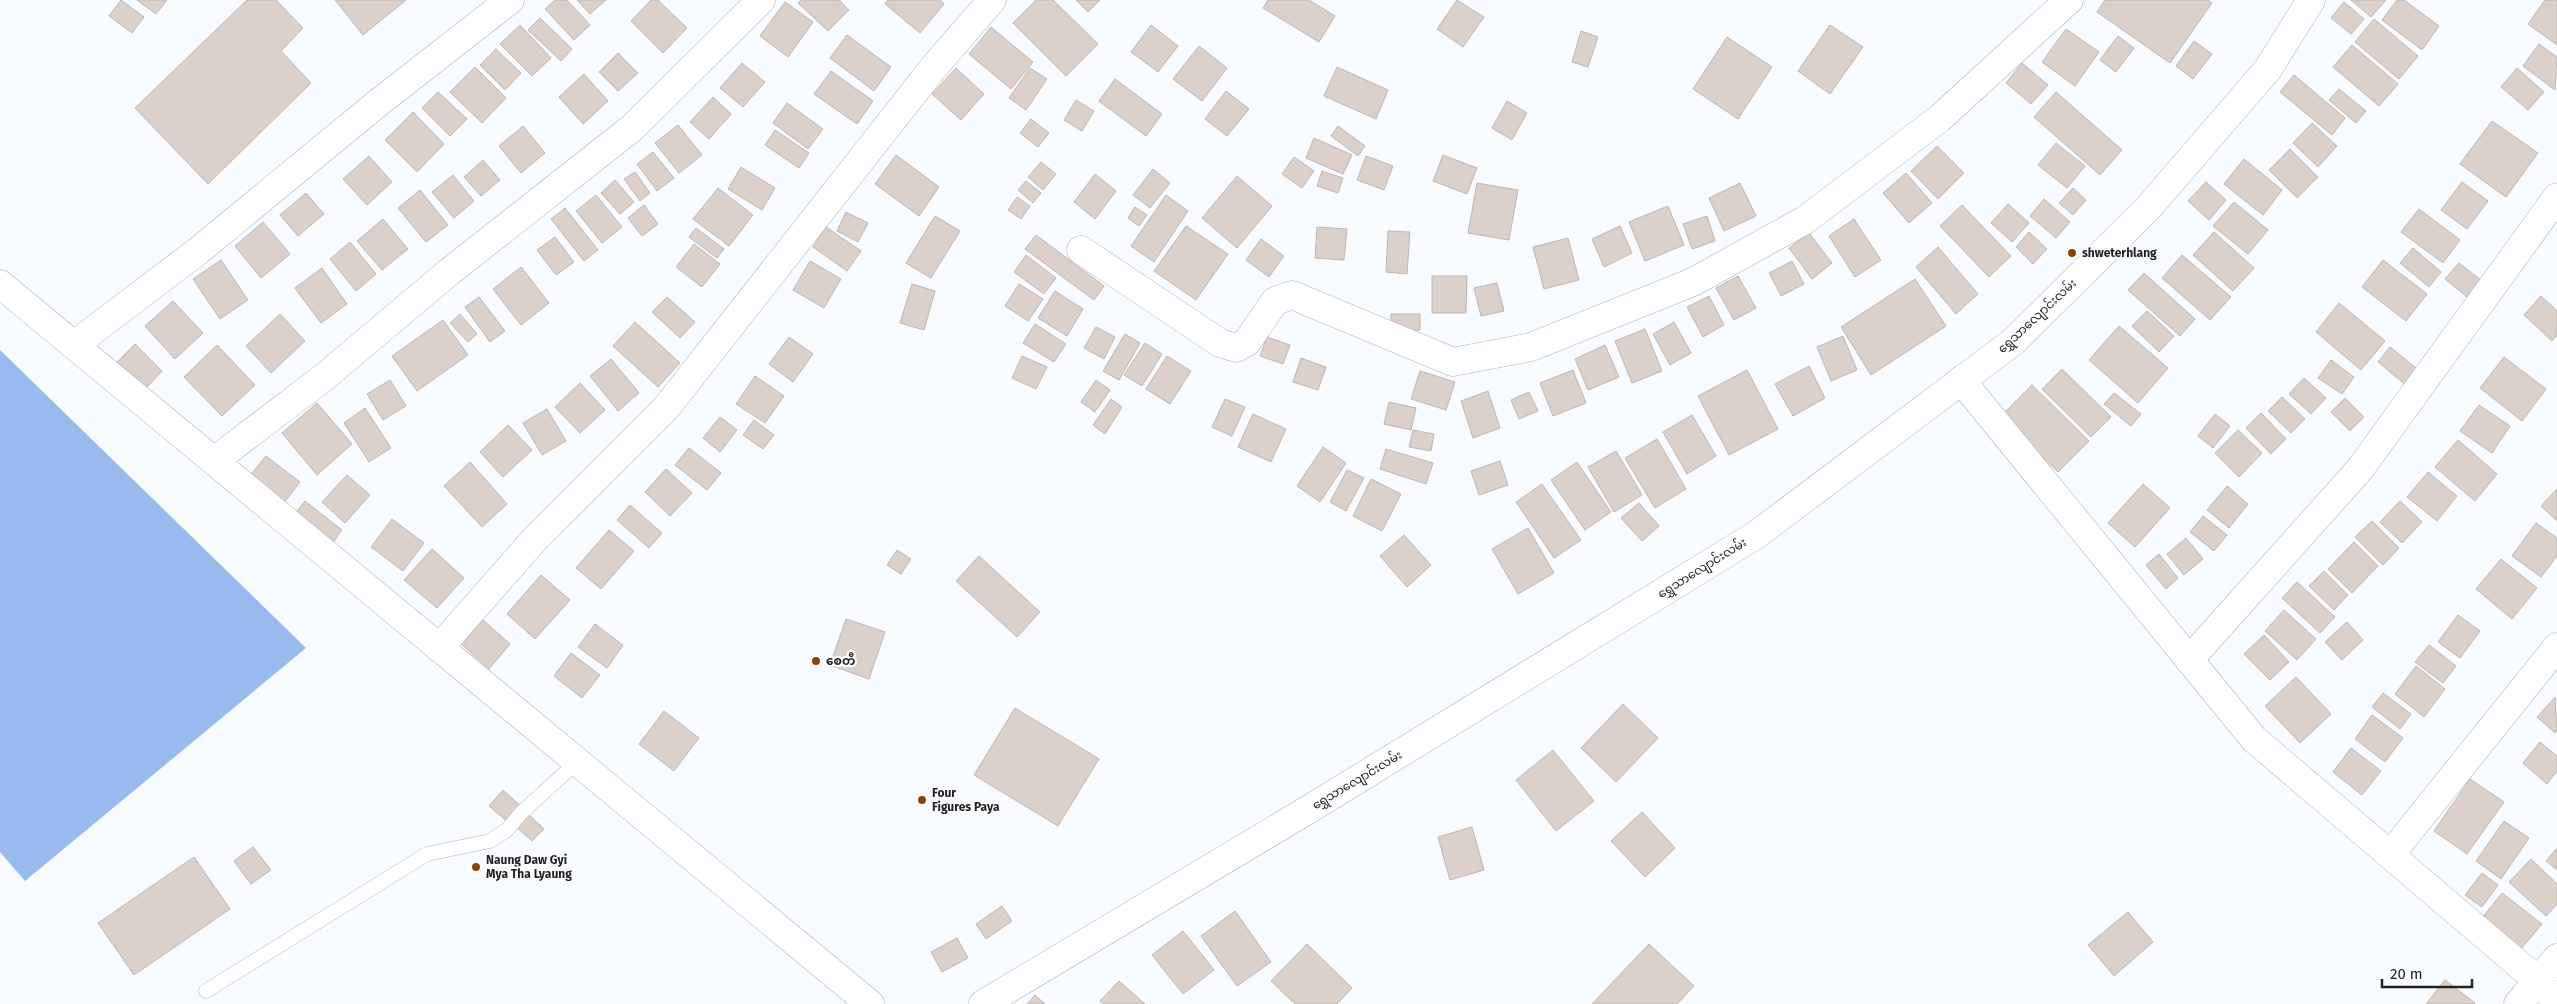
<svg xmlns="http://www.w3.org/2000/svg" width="2557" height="1004" viewBox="0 0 2557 1004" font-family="'Fira Sans','Noto Sans Myanmar',sans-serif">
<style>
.water{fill:#98baec}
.building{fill:#dcd1ca;stroke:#c0b6af}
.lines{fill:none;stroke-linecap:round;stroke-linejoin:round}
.service-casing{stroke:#abb1ba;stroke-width:15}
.minor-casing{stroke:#abb1ba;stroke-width:29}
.tertiary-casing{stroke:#abb1ba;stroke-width:29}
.service{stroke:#fff;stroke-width:14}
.minor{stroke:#fff;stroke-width:28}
.tertiary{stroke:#fff;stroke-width:28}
.poi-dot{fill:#844607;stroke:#fff;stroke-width:2}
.labels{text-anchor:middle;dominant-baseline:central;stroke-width:4.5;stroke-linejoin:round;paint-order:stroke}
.poi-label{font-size:12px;font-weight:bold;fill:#212327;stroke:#fff;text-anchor:start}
.street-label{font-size:12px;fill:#212327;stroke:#fff}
</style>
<rect width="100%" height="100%" fill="#f8fbff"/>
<path class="water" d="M0 350 306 648 25 881 0 852Z"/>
<g class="building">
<path d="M121 0 144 17 132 33 109 16Z"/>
<path d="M137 0H167L156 14Z"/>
<path d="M247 0H276L303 28 281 51 311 83 208 184 135 108Z"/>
<path d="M335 0H406L363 35Z"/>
<path d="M555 0H567L590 25 574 40 545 9Z"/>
<path d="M577 0H606L590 14Z"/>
<path d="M651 0H658L687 28 663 53 631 21Z"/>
<path d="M801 0H839L849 10 828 31 798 3Z"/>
<path d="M888 0H940L944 4 920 33 885 4Z"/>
<path d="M1036 0H1053L1098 44 1066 76 1013 23Z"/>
<path d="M1076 0H1100L1088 12Z"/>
<path d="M1268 0H1309L1335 16 1319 42 1263 8Z"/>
<path d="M1457 0 1484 17 1463 47 1437 29Z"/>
<path d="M2105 0H2208L2212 3 2170 63 2097 12Z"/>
<path d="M2351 0H2386L2371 17Z"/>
<path d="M2397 0H2404L2439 26 2422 50 2382 20Z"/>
<path d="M2545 0H2557V45L2528 24Z"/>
<path d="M785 2 813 22 788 57 760 36Z"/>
<path d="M2344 2 2364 19 2351 34 2331 18Z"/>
<path d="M540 18 572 49 561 61 528 30Z"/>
<path d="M2374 19 2418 56 2399 79 2355 42Z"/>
<path d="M520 25 551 58 532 76 500 44Z"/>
<path d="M1151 25 1178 46 1158 72 1131 52Z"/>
<path d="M1830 25 1863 47 1830 94 1798 71Z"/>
<path d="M991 27 1033 62 1011 89 969 54Z"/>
<path d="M2066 29 2099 52 2075 86 2042 62Z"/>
<path d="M1581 31 1598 37 1588 67 1572 62Z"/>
<path d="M847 35 891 67 874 91 830 58Z"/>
<path d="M2118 36 2134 48 2116 72 2100 60Z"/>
<path d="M1727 37 1772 67 1738 119 1693 89Z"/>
<path d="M2194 41 2212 54 2193 79 2176 66Z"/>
<path d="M2539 44 2557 57 2555 90 2523 66Z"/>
<path d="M2352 45 2398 84 2379 106 2333 67Z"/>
<path d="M1199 46 1227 68 1202 101 1173 79Z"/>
<path d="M496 49 521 73 505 90 480 65Z"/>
<path d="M618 53 638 73 618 91 599 72Z"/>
<path d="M742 63 765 82 743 107 720 88Z"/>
<path d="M2022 63 2048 85 2031 104 2006 83Z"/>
<path d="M475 67 506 98 482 123 450 92Z"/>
<path d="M1337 67 1388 90 1376 119 1324 96Z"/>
<path d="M956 68 984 94 961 120 932 94Z"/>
<path d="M1030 68 1047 79 1026 110 1009 98Z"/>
<path d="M2517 68 2544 92 2528 110 2501 87Z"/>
<path d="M831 71 873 101 857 124 814 94Z"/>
<path d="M584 74 608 101 583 124 559 97Z"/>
<path d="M2294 75 2345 118 2332 135 2280 92Z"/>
<path d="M1115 79 1162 114 1146 136 1099 101Z"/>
<path d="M2339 89 2366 111 2356 123 2329 100Z"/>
<path d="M1226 91 1249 109 1227 136 1205 119Z"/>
<path d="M438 92 467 119 450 136 422 108Z"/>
<path d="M2056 92 2122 150 2100 175 2034 117Z"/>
<path d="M713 97 731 114 709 139 690 122Z"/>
<path d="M1076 100 1094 111 1082 131 1064 120Z"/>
<path d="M1507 101 1527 113 1512 140 1492 128Z"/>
<path d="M787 103 823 129 808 149 773 123Z"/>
<path d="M413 112 444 144 417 172 385 140Z"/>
<path d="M1031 119 1049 133 1038 147 1020 133Z"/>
<path d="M2492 121 2538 153 2506 197 2460 164Z"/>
<path d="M2312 123 2337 146 2318 167 2293 143Z"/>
<path d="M678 125 702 155 679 173 655 143Z"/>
<path d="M523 126 545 153 521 173 499 146Z"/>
<path d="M1338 126 1365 146 1358 156 1331 136Z"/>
<path d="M775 130 809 153 799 168 765 145Z"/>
<path d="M1314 138 1352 155 1343 174 1306 158Z"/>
<path d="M2056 143 2085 166 2067 188 2038 165Z"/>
<path d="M1937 146 1964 173 1938 199 1911 171Z"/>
<path d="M2290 149 2318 177 2297 198 2269 170Z"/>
<path d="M653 152 674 178 657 191 637 164Z"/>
<path d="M896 155 939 187 919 216 875 184Z"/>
<path d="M1443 155 1477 168 1467 194 1433 181Z"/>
<path d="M369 156 392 182 367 205 343 179Z"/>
<path d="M1366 156 1393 166 1384 190 1357 180Z"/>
<path d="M1294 157 1314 171 1302 188 1282 174Z"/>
<path d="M2244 159 2282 190 2263 215 2224 184Z"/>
<path d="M483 160 500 180 481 196 464 177Z"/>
<path d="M1041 162 1056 174 1043 190 1028 177Z"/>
<path d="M741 167 775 188 762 210 728 189Z"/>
<path d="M1153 169 1170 183 1150 208 1133 195Z"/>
<path d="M1322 171 1343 178 1338 193 1317 186Z"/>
<path d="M635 172 650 193 640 201 624 179Z"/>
<path d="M1906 173 1932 203 1909 223 1883 193Z"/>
<path d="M1095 174 1116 191 1095 219 1074 202Z"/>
<path d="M453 175 474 201 454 218 432 192Z"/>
<path d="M1237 176 1272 206 1237 248 1202 218Z"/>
<path d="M615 180 634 202 620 214 601 193Z"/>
<path d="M1026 181 1041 193 1033 203 1018 190Z"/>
<path d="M2206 182 2226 200 2209 220 2188 201Z"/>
<path d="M2462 182 2488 201 2467 229 2441 210Z"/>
<path d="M1477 183 1518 190 1509 240 1468 233Z"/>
<path d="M1740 183 1756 216 1724 231 1709 198Z"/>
<path d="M718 188 753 215 729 246 693 219Z"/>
<path d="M2073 188 2086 200 2073 215 2059 203Z"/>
<path d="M420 190 448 225 426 242 398 208Z"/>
<path d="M306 193 324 214 298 236 280 215Z"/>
<path d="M596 195 622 227 602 243 576 211Z"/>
<path d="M1166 195 1188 211 1154 262 1131 246Z"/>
<path d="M1017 197 1030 206 1021 219 1008 210Z"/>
<path d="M2044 199 2070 222 2056 238 2030 216Z"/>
<path d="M2234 202 2268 230 2248 254 2213 226Z"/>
<path d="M2008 204 2029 223 2012 242 1991 223Z"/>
<path d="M644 205 658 224 642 236 628 218Z"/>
<path d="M1962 205 2011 256 1989 277 1940 226Z"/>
<path d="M1668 206 1684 245 1645 261 1629 222Z"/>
<path d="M1135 207 1147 215 1139 226 1128 218Z"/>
<path d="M565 208 598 250 584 261 551 219Z"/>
<path d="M2419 209 2460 240 2443 263 2401 232Z"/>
<path d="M846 212 868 223 858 242 837 231Z"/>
<path d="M935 216 960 231 931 278 906 263Z"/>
<path d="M1707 216 1715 241 1692 249 1683 224Z"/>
<path d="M383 219 408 249 382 270 357 241Z"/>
<path d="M1854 219 1881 260 1855 277 1829 236Z"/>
<path d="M263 222 290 254 261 278 235 246Z"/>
<path d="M1186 226 1228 254 1196 300 1154 271Z"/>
<path d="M1620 226 1632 253 1604 267 1592 239Z"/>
<path d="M826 227 861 251 847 271 813 247Z"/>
<path d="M1317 227 1347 229 1344 260 1315 258Z"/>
<path d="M696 228 724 249 717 258 689 237Z"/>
<path d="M1388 231 1410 232 1407 274 1386 272Z"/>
<path d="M2029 232 2047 249 2033 264 2016 247Z"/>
<path d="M2214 232 2254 268 2233 291 2193 255Z"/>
<path d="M1809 233 1832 263 1812 279 1789 248Z"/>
<path d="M1036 235 1104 286 1094 300 1025 249Z"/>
<path d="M555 237 574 262 556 275 537 250Z"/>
<path d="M1568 238 1579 280 1544 289 1533 247Z"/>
<path d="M1261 239 1284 256 1269 277 1246 260Z"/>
<path d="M350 242 376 274 356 291 330 259Z"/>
<path d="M694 244 720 264 702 287 676 267Z"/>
<path d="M1938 247 1978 294 1956 314 1916 267Z"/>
<path d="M2413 248 2441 272 2429 287 2400 263Z"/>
<path d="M1026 255 1056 278 1044 294 1014 272Z"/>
<path d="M2182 255 2231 297 2210 320 2162 278Z"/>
<path d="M221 260 248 300 220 319 193 279Z"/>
<path d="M2383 260 2427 294 2406 321 2362 287Z"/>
<path d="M810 261 841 279 824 308 793 290Z"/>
<path d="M1792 261 1804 284 1781 296 1769 273Z"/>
<path d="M2459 263 2486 284 2472 301 2445 279Z"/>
<path d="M521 267 549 303 521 325 493 289Z"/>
<path d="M322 268 347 304 321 323 295 288Z"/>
<path d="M2144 273 2195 319 2180 336 2128 290Z"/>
<path d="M1432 276H1467L1466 313H1432Z"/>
<path d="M1738 276 1756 308 1734 320 1716 288Z"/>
<path d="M1915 279 1946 326 1871 375 1841 327Z"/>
<path d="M1497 283 1504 311 1481 316 1474 288Z"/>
<path d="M912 284 935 291 924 330 900 323Z"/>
<path d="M1019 284 1043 299 1028 321 1005 306Z"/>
<path d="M1055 291 1083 309 1067 336 1038 318Z"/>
<path d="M1709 296 1724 325 1703 337 1687 307Z"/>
<path d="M2541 296 2557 311V335L2552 341 2524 315Z"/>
<path d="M479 297 505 331 490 342 465 307Z"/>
<path d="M667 297 695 322 680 338 652 312Z"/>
<path d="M173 301 203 333 175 359 145 326Z"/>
<path d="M2339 303 2385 341 2361 370 2316 332Z"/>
<path d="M2147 311 2174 336 2159 352 2132 326Z"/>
<path d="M280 314 305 341 271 373 246 346Z"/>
<path d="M460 314 477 334 468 342 450 323Z"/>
<path d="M1391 314H1420V330L1391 331Z"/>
<path d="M443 320 468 355 417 391 392 356Z"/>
<path d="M635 322 680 363 658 387 613 346Z"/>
<path d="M1674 322 1691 353 1670 365 1653 334Z"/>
<path d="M1035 324 1066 344 1054 362 1023 343Z"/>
<path d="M2119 326 2168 368 2138 403 2089 360Z"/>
<path d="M1096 327 1115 337 1104 359 1084 348Z"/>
<path d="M1645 329 1662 371 1632 383 1615 341Z"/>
<path d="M1125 334 1140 343 1119 380 1103 371Z"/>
<path d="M1843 336 1857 370 1831 381 1817 347Z"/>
<path d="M789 337 813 354 793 382 769 364Z"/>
<path d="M1267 337 1290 345 1283 364 1260 356Z"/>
<path d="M1145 343 1162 354 1142 386 1124 375Z"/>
<path d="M135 344 162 371 142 392 115 364Z"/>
<path d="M217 345 255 385 222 416 184 377Z"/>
<path d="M1605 345 1619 377 1588 390 1575 359Z"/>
<path d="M2390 347 2420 371 2407 386 2378 362Z"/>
<path d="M1022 356 1047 367 1036 389 1012 378Z"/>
<path d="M1167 356 1191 371 1170 404 1146 389Z"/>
<path d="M2504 357 2546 389 2522 421 2480 388Z"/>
<path d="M1301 358 1326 367 1318 390 1293 382Z"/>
<path d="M611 359 639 393 618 411 590 376Z"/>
<path d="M2331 360 2354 377 2342 394 2318 378Z"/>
<path d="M1809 366 1825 398 1793 416 1775 384Z"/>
<path d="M2062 369 2111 417 2091 437 2042 389Z"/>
<path d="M1573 370 1586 403 1553 416 1540 383Z"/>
<path d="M1747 370 1778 429 1729 455 1698 396Z"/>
<path d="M1420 371 1455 382 1446 410 1411 399Z"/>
<path d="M755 376 784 396 765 423 736 404Z"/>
<path d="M2304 378 2326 398 2311 414 2289 394Z"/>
<path d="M390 380 406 406 383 420 367 394Z"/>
<path d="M1096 380 1110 390 1095 412 1081 402Z"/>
<path d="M580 383 605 410 580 433 555 407Z"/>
<path d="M2032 385 2089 441 2058 472 2001 416Z"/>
<path d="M1488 391 1500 428 1473 438 1461 401Z"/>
<path d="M1529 392 1538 411 1519 419 1511 400Z"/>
<path d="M2114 393 2141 414 2131 426 2104 404Z"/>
<path d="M2282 397 2305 419 2291 433 2268 411Z"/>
<path d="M2345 398 2364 417 2350 431 2331 412Z"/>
<path d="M1111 399 1122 407 1105 434 1093 425Z"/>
<path d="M1225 399 1245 407 1232 436 1212 427Z"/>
<path d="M1389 402 1416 408 1411 430 1384 424Z"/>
<path d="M317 403 352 444 317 475 282 433Z"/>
<path d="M2479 405 2510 426 2492 453 2460 431Z"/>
<path d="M365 408 391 448 369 462 344 423Z"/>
<path d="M547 409 566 441 542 455 523 423Z"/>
<path d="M2261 413 2286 439 2271 454 2246 428Z"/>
<path d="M1253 414 1286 429 1271 462 1238 447Z"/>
<path d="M2215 414 2230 426 2213 448 2198 436Z"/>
<path d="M1692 415 1716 456 1687 474 1663 432Z"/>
<path d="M720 417 737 430 720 452 703 438Z"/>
<path d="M754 420 774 435 763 449 743 435Z"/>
<path d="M508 425 532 450 503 477 480 452Z"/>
<path d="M1413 430 1434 434 1431 451 1409 447Z"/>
<path d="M2238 430 2262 453 2239 477 2215 453Z"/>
<path d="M1657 439 1686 489 1655 508 1625 458Z"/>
<path d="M2458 440 2497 474 2475 501 2435 467Z"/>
<path d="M1323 447 1346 463 1320 502 1297 486Z"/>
<path d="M689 448 721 473 707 490 675 465Z"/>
<path d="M1386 449 1433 463 1426 484 1380 469Z"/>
<path d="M1616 451 1642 495 1614 512 1588 467Z"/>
<path d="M266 456 300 482 283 504 249 477Z"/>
<path d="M1500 461 1508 485 1479 495 1471 471Z"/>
<path d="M470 462 507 504 482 527 444 486Z"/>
<path d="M1577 462 1611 512 1585 530 1551 480Z"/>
<path d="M666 469 692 493 670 516 645 492Z"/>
<path d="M1347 470 1364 478 1346 511 1330 502Z"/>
<path d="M2428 472 2457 496 2437 521 2407 497Z"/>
<path d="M347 475 370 495 345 523 322 502Z"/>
<path d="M1371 479 1401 494 1382 531 1353 516Z"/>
<path d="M1542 484 1581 540 1554 558 1516 502Z"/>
<path d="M2143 484 2170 508 2135 547 2108 523Z"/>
<path d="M2227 486 2248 504 2229 528 2207 510Z"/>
<path d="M2557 489V521L2541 506Z"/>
<path d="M305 501 342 530 329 548 291 518Z"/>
<path d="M2400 501 2422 522 2402 543 2380 522Z"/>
<path d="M1639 503 1659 526 1642 541 1621 518Z"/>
<path d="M630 505 662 533 649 548 617 520Z"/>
<path d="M2203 516 2227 535 2214 551 2190 532Z"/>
<path d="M392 519 424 543 403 571 371 547Z"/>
<path d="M2372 521 2399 548 2383 565 2355 537Z"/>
<path d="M2536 523 2557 538V556L2541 577 2512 556Z"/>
<path d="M1528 528 1554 573 1518 594 1492 549Z"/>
<path d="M609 530 634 551 601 589 576 568Z"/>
<path d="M1404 535 1431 565 1407 587 1380 556Z"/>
<path d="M2186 538 2203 559 2184 575 2167 554Z"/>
<path d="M2354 542 2378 566 2352 593 2328 569Z"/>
<path d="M432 549 464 578 437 608 404 580Z"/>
<path d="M897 550 911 559 901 574 887 565Z"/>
<path d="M2159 554 2178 578 2166 589 2146 565Z"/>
<path d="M979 556 1040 612 1017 637 956 581Z"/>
<path d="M2501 559 2537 588 2512 619 2476 589Z"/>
<path d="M2324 571 2348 595 2334 610 2309 586Z"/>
<path d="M541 575 570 600 535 639 507 614Z"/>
<path d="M2297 582 2335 617 2320 633 2282 598Z"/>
<path d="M2284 610 2316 639 2297 660 2265 631Z"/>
<path d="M2458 615 2480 631 2460 658 2438 642Z"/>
<path d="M846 619 885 632 869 679 830 665Z"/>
<path d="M483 620 510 644 489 669 461 644Z"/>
<path d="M2347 622 2363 640 2342 660 2325 642Z"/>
<path d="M595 624 623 645 607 668 578 647Z"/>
<path d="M2264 635 2289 662 2270 680 2244 654Z"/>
<path d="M2429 645 2456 666 2443 683 2415 662Z"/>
<path d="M571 653 600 675 582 698 554 676Z"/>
<path d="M2416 666 2445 689 2424 717 2395 694Z"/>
<path d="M2296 677 2331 714 2300 743 2265 706Z"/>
<path d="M2383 693 2411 714 2400 729 2372 707Z"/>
<path d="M2555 697 2557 730 2555 733 2537 717Z"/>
<path d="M1623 704 1658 738 1616 782 1581 748Z"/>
<path d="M1015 708 1099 759 1058 826 974 775Z"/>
<path d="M664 711 699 738 674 771 639 744Z"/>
<path d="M2372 715 2403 738 2385 762 2355 739Z"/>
<path d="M2540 742 2557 756V771L2547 784 2523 763Z"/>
<path d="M2351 748 2381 771 2362 795 2333 772Z"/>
<path d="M1553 750 1594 801 1556 831 1516 780Z"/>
<path d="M2470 779 2504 802 2467 854 2434 831Z"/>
<path d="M503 790 522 807 509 823 489 806Z"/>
<path d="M1642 812 1675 848 1645 877 1611 841Z"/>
<path d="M527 813 544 829 532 841 515 826Z"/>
<path d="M2504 821 2529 838 2501 879 2476 861Z"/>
<path d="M1472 827 1484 870 1450 880 1438 837Z"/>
<path d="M253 847 271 870 251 884 234 861Z"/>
<path d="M2557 848V870L2546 861Z"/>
<path d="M194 857 230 909 134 975 98 923Z"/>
<path d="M2531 859 2557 884V904L2546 916 2509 882Z"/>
<path d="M2482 873 2498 885 2482 907 2465 895Z"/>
<path d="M2502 893 2542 924 2521 949 2482 918Z"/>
<path d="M1002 906 1012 921 986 939 976 924Z"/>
<path d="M1235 911 1271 962 1237 986 1201 936Z"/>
<path d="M2128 912 2153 942 2114 976 2088 945Z"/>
<path d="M1183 931 1214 970 1183 994 1152 955Z"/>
<path d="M957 938 968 958 942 972 931 952Z"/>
<path d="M1307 944 1352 988 1337 1004H1295L1271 981Z"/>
<path d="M1649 944 1694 986 1677 1004H1592Z"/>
<path d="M2445 980 2475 1003 2474 1004H2426Z"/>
<path d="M1119 981 1145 1004H1104L1100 1001Z"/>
<path d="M1035 995 1045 1004H1027Z"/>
</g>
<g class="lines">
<g class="service-casing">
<path id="service" d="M206 991 427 854 490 841 507 830 521 813 577 762"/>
</g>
<g class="minor-casing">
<g id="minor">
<path d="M1081 250 1220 343 1236 348 1247 342 1275 301 1292 295 1453 362 1531 347 1693 282 1805 220 1940 118 2069 0"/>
<path d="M74 345 198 251 378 103 510 0"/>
<path d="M1961 380 2254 739 2537 980 2557 1002"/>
<path d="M214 461 323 378 449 272 632 128 761 0"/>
<path d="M439 648 535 539 666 408 934 67 992 0"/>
<path d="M2189 660 2360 469 2557 197"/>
<path d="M2390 855 2557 647"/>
<path d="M2518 1004 2557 958"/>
</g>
</g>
<g class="tertiary-casing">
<g id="tertiary">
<path d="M0 284 870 1004"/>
<path d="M983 1004 1311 808 1756 535 2014 341 2149 207 2268 69 2311 0"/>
</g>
</g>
<use href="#service" class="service"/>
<use href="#minor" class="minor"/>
<use href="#tertiary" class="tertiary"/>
</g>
<g class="poi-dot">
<circle cx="2072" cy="253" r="5"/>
<circle cx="816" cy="661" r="5"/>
<circle cx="922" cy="800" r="5"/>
<circle cx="476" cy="867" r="5"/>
</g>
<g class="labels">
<g class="poi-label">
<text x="2082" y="253">shweterhlang</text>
<text x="826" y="661">စေတီ</text>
<text x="932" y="793">Four<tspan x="932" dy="14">Figures Paya</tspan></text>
<text x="486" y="860">Naung Daw Gyi<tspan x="486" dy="14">Mya Tha Lyaung</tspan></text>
</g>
<g class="street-label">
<text transform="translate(2037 316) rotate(-43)">ရွှေသာလျောင်းလမ်း</text>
<text transform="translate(1702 568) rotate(-32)">ရွှေသာလျောင်းလမ်း</text>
<text transform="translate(1357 780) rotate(-31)">ရွှေသာလျောင်းလမ်း</text>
</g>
</g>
<path d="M2382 979v8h90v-8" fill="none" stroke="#212327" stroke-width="2.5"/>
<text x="2390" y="979" font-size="15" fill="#212327" stroke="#ffffff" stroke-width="4" paint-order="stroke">20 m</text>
</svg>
